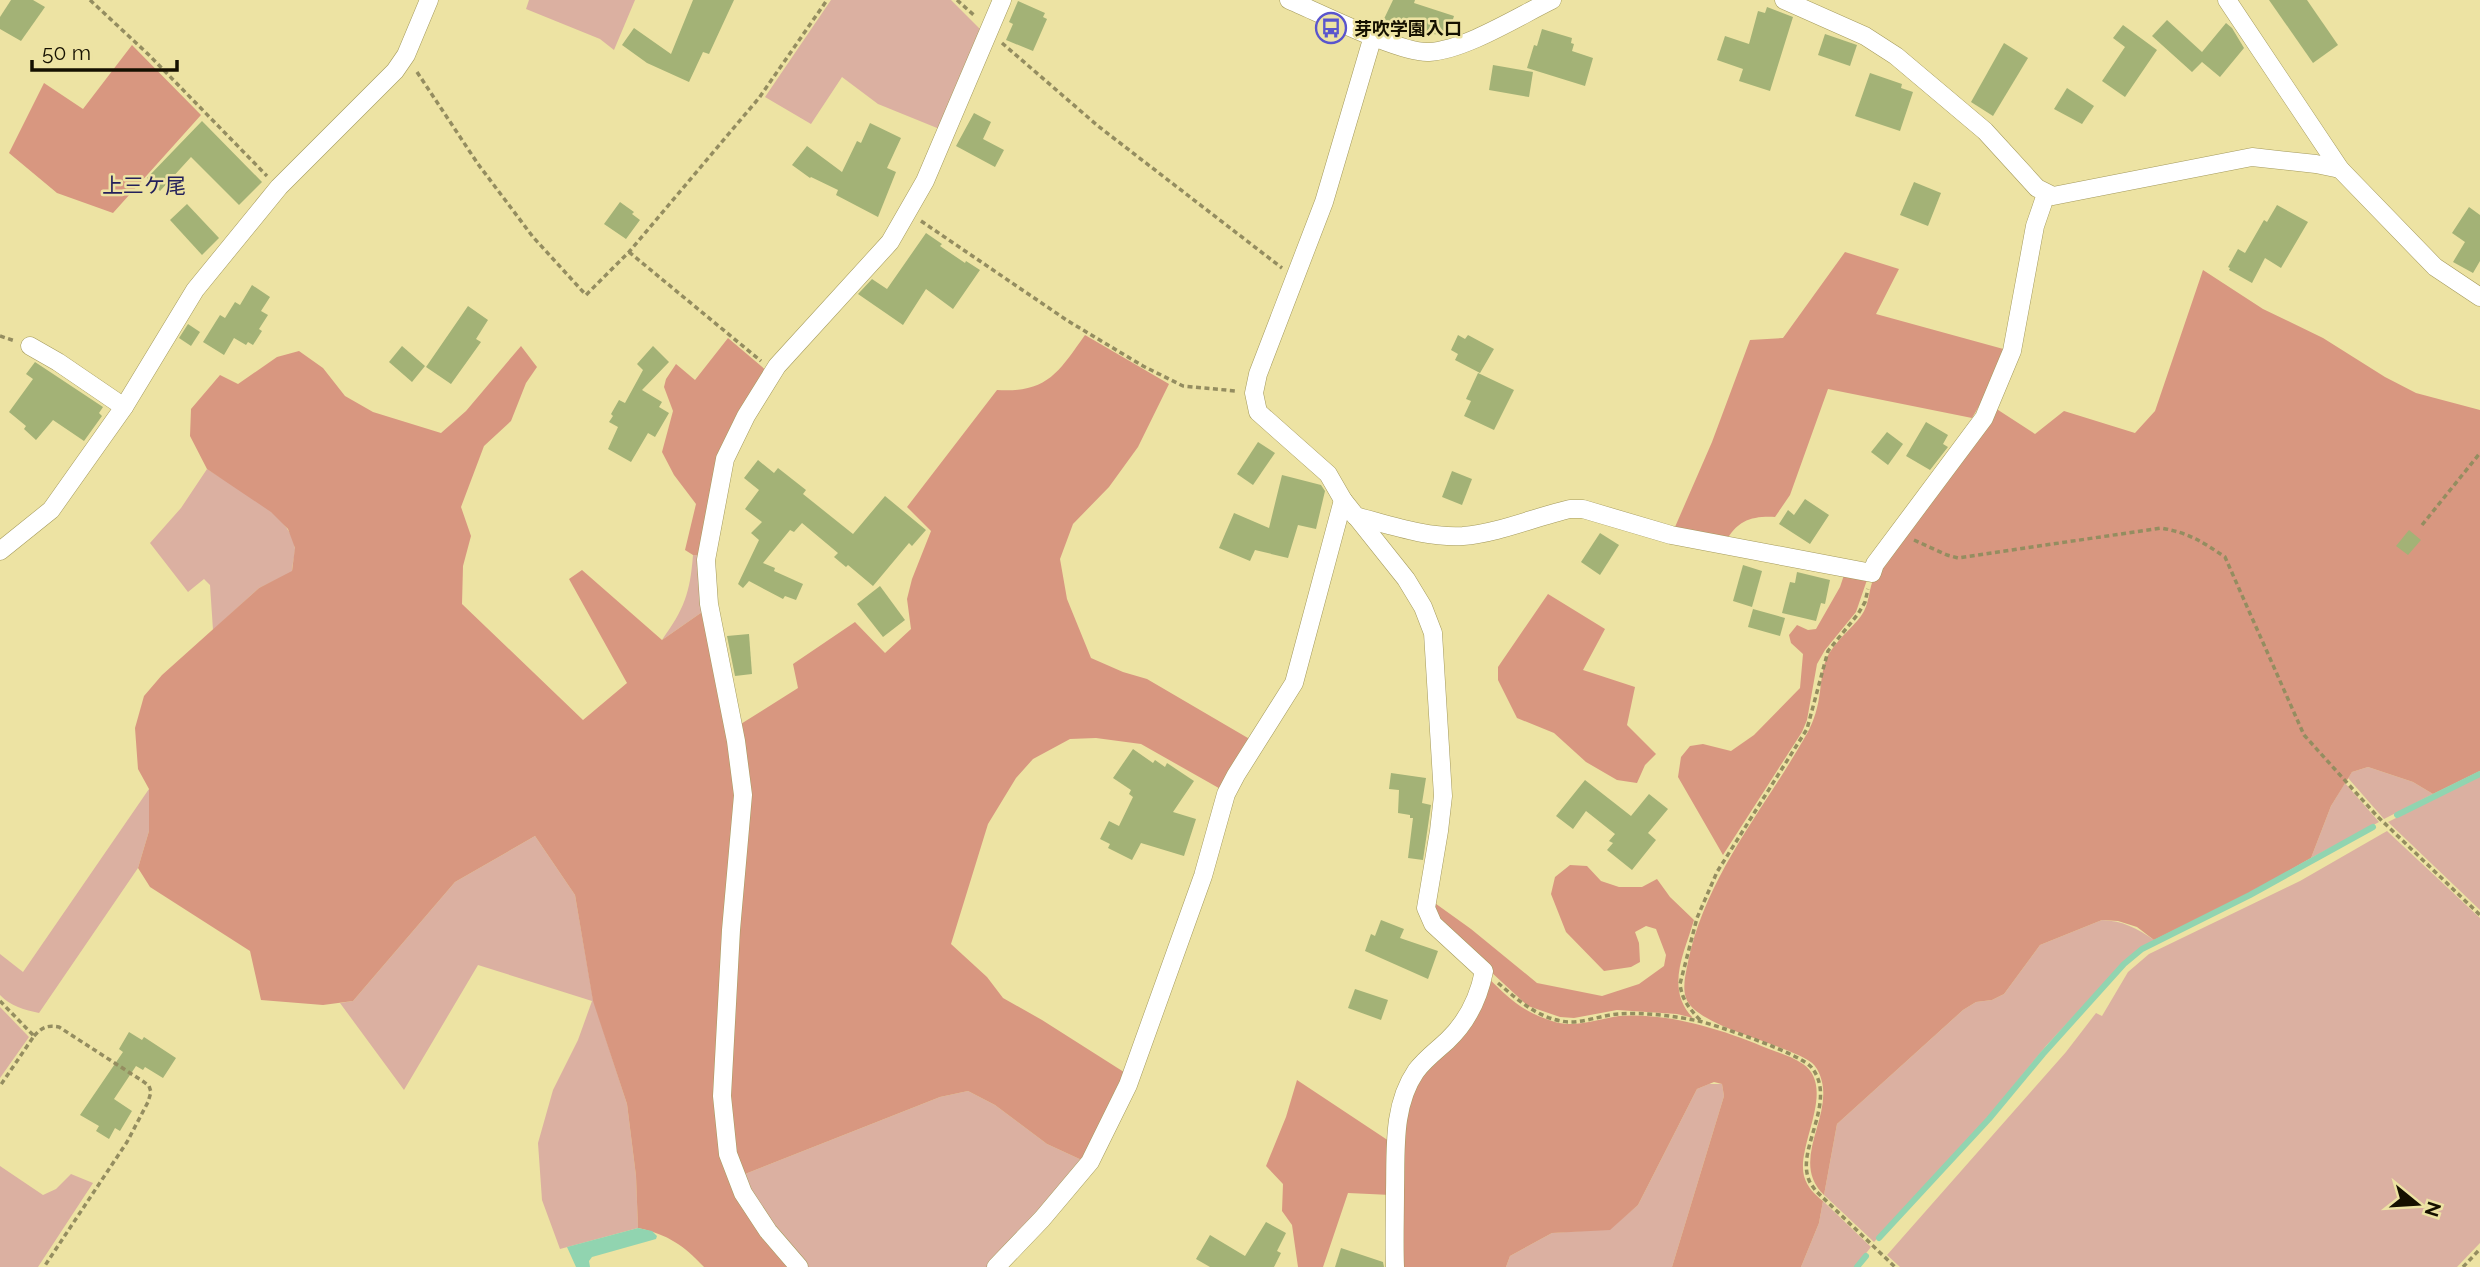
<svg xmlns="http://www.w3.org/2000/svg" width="2480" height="1267" viewBox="0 0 2480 1267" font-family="Raleway,'Noto Sans JP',sans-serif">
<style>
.green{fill:#dbb0a1}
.forest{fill:#d89780}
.water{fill:#91d4b0}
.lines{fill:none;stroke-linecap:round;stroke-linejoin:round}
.stream{stroke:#91d4b0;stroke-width:6}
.building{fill:#a3b276}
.minor-casing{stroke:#a49a5c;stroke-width:19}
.path{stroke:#948d60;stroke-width:3.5;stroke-dasharray:5 3.5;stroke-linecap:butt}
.minor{stroke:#fff;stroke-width:18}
.labels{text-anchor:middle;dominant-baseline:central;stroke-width:5;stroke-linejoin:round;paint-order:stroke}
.poi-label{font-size:18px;font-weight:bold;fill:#151000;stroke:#ede3a3;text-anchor:start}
.quarter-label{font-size:21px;fill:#24215b;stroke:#ede3a3}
</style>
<rect width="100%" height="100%" fill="#ede3a3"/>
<g class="green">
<path d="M529 0H635L614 50 600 39 526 9Z"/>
<path d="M831 0H951L983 32 942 130 878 104 842 77 811 124 765 97Z"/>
<path d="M207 469C233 486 293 515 295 549 295 556 292 565 292 572L259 588 213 630 210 585 204 579 188 592 150 543 181 508Z"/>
<path d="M693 555 703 556 705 610 662 640C684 609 690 594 693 555Z"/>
<path d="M2368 767 2413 782 2433 794 2384 819 2348 778 2352 772Z"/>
<path d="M2480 776V910L2388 822Z"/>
<path d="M2345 783 2379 822 2311 858 2331 806Z"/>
<path d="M149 789V831L138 868 39 1013C25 1010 10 1006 0 995V954L23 972Z"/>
<path d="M2387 831 2480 918V1243L2457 1267H1900L1887 1255 2066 1052 2096 1013 2102 1016 2128 972 2149 954 2300 881Z"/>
<path d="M535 836 575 895 593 999 627 1104 636 1176 638 1228 560 1249 542 1200 538 1143 553 1090 578 1040 592 1001 478 965 404 1090 340 1003 353 1001 455 882Z"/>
<path d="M2102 920C2123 921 2137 928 2154 940L2124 962 2046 1046 1987 1118 1874 1242 1824 1195 1837 1124 1963 1010 1976 1002 1992 1000 2004 994 2040 945Z"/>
<path d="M0 1007 29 1037 0 1078Z"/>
<path d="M1709 1084H1722L1724 1096 1672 1267H1506L1510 1256 1552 1233 1610 1229 1638 1205 1697 1089Z"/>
<path d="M968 1091 995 1105 1047 1144 1086 1162 997 1267H803L740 1176 940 1097Z"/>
<path d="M0 1166 43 1195 56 1189 71 1174 93 1183 38 1267H0Z"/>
<path d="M1823 1201 1871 1247 1855 1267H1801L1819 1223Z"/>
</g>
<g class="forest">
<path d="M132 45 201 115 113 213 57 193 9 153 44 83 83 109Z"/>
<path d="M1845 252 1899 269 1876 314 2007 350 1996 377 1972 418 1828 389 1790 495 1775 517C1752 516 1737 520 1725 543L1677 534 1675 527 1712 442 1750 340 1783 338Z"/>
<path d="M2203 270 2263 309 2323 338 2385 377 2416 393 2480 410V771L2433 794 2413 782 2368 767 2352 772 2331 806 2311 858 2248 894 2154 940 2137 927 2118 921 2102 920 2040 945 2004 994 1992 1000 1976 1002 1963 1010 1837 1124 1824 1195C1786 1158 1841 1111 1817 1069 1812 1060 1800 1056 1791 1052 1766 1040 1694 1023 1686 998 1682 986 1686 973 1688 962 1706 876 1763 811 1805 737 1812 726 1817 711 1819 698 1822 682 1821 666 1830 652 1839 638 1852 628 1861 616 1870 605 1868 588 1875 576 1912 518 1953 462 1992 406L2035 434 2064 411 2135 433 2155 411Z"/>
<path d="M1085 335 1169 384 1138 447 1109 487 1073 524 1060 559 1067 599 1091 658 1123 672 1147 679 1253 741 1224 791 1141 744 1096 738 1070 739 1033 759 1016 778 988 824 951 944 987 977 1003 998 1042 1020 1127 1074 1086 1162 1047 1144 995 1105 968 1091 940 1097 740 1176 726 1125 733 941 736 727 798 688 793 664 855 622 885 653 911 629 907 599 912 579 931 531 907 507 997 390C1047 393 1058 373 1085 335Z"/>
<path d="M728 338 768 372 744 410 703 556 693 555 685 550 696 504 674 475 662 452 673 411 664 387 666 379 676 364 695 380Z"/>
<path d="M521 346 537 367 526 383 511 421 484 446 461 507 471 536 463 566 462 604 583 720 627 683 569 579 582 570 662 640 705 610 738 796 726 1153 795 1267H704C683 1245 669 1235 638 1228L636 1176 627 1104 593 1001 575 895 535 836 455 882 353 1001 323 1005 261 1000 250 951 150 887 138 868 149 831V789L138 769 135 728 144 696 162 675 259 588 292 571 295 548 288 529 271 512 207 469 190 436 191 409 220 375 238 384 277 357 299 351 323 368 345 396 373 412 441 433 466 411Z"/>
<path d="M1845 572 1868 577 1856 612 1825 650 1817 664 1807 720 1802 732 1723 855 1678 777 1681 757 1690 746 1703 744 1731 751 1754 735 1800 688 1803 654 1791 643 1789 635 1797 625 1808 630 1816 629 1840 587Z"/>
<path d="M1548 594 1605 629 1583 670 1635 687 1627 725 1656 754 1645 765 1637 783 1617 780 1586 762 1554 733 1517 718 1498 680V667Z"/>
<path d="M1570 865 1587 866 1601 881 1619 887H1642L1657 879 1670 897 1694 920C1684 954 1665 989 1693 1018L1677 1014 1617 1010 1574 1018 1560 1017 1528 1006 1438 923 1432 901 1471 929 1537 983 1602 996 1639 984 1664 966 1666 955 1656 929 1646 926 1635 932 1639 943 1640 962 1631 967 1604 971 1566 932 1551 894 1555 877Z"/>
<path d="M1486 976C1510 999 1522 1012 1555 1022 1577 1028 1598 1019 1619 1016 1668 1012 1724 1030 1769 1049 1780 1053 1793 1057 1803 1064 1837 1088 1796 1145 1804 1176 1807 1187 1815 1195 1823 1201L1819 1223 1801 1267H1672L1724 1096 1722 1084 1714 1082 1697 1089 1638 1205 1610 1230 1552 1233 1510 1256 1506 1267H1401L1404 1102Z"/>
<path d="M1297 1080 1392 1143 1391 1195 1348 1193 1323 1267H1298L1292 1225 1282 1211 1283 1184 1266 1166 1286 1117Z"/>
</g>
<path class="water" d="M638 1228 652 1231 657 1236 656 1239 592 1257 589 1261 590 1267H576L567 1247Z"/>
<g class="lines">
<g class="stream">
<path d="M2397 815 2480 774"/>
<path d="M1879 1238 1989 1119 2043 1054 2124 964 2142 949 2250 895 2373 827"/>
<path d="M1857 1267 1866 1256"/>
</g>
</g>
<g class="building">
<path d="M11 0H33L45 7 21 41 0 29V17Z"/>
<path d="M693 0H734L709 54 703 52 689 82 647 63 622 45 634 28 671 54Z"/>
<path d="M1393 0H1415L1414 3 1454 16 1448 35 1432 34 1431 37 1402 27 1401 30 1383 21Z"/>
<path d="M2269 0H2307L2338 45 2313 63Z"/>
<path d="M1018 1 1045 13 1043 17 1047 19 1033 51 1006 40 1013 24 1009 22Z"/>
<path d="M1767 7 1793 17 1770 91 1739 81 1743 69 1717 60 1725 36 1749 44 1758 11 1765 13Z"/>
<path d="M2167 20 2202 52 2226 23 2232 28 2244 48 2220 77 2202 62 2192 72 2152 36Z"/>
<path d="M2123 25 2157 50 2125 97 2102 81 2125 47 2113 38Z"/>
<path d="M1542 29 1572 38 1571 43 1574 44 1572 51 1593 58 1585 86 1527 68 1534 45 1537 46Z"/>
<path d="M1825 34 1857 45 1850 66 1818 55Z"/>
<path d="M2004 43 2028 58 1993 116 1971 102Z"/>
<path d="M1493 65 1533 72 1529 97 1489 90Z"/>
<path d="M1870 73 1902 84 1901 88 1913 92 1900 131 1855 116Z"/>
<path d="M2067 88 2094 106 2082 124 2054 109Z"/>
<path d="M974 113 991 122 983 139 1004 150 995 167 956 146Z"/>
<path d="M202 121 262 182 239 205 191 157 160 191 147 178Z"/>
<path d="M870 123 901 138 887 168 896 172 878 217 836 195 838 190 811 177 810 178 792 165 807 146 842 172 857 141 861 143Z"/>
<path d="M1914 182 1941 193 1928 226 1900 215Z"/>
<path d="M620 202 634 212 632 214 640 220 626 239 604 224Z"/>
<path d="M187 204 219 238 202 255 170 220Z"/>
<path d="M2277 205 2308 222 2281 268 2265 258 2252 283 2229 270 2230 268 2228 267 2238 249 2245 253 2264 220 2267 222Z"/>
<path d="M2469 207 2480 215V261L2473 273 2453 262 2465 242 2452 233Z"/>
<path d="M926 233 942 244 940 246 965 263 966 261 980 270 953 309 926 289 903 325 858 294 872 279 887 289Z"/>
<path d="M252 285 270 297 261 311 268 315 259 329 262 331 253 345 248 342 246 345 234 338 224 355 203 342 220 315 225 318 235 302 240 305Z"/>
<path d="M468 306 488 320 476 339 481 342 451 384 426 367Z"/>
<path d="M188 324 200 332 191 346 179 338Z"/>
<path d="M1458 335 1465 339 1468 335 1494 349 1480 373 1455 360 1458 354 1451 350Z"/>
<path d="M402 346 425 366 412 382 389 362Z"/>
<path d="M653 346 669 362 642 390 662 402 659 407 669 413 655 437 648 433 631 462 608 449 618 427 609 422 613 416 611 414 619 400 625 403 643 370 637 364Z"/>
<path d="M35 362 103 407 99 413 102 416 84 441 53 420 36 440 24 429 26 426 9 412 33 379 26 374Z"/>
<path d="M1478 373 1514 390 1494 430 1464 416 1471 401 1466 399Z"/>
<path d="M1926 422 1948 435 1943 444 1948 447 1930 470 1906 456Z"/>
<path d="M1887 432 1903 444 1888 465 1871 452Z"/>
<path d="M1258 442 1275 453 1253 485 1237 474Z"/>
<path d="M758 460 774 473 778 468 806 490 803 494 853 534 885 496 926 530 912 546 909 543 873 586 848 565 846 567 834 557 838 553 802 523 794 532 790 530 763 563 775 568 774 571 803 584 796 600 785 596 783 599 749 581 743 588 738 584 759 540 751 533 762 522 745 509 759 490 744 478Z"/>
<path d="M1452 471 1472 479 1462 505 1442 497Z"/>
<path d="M1282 475 1321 485 1325 491 1316 529 1298 525 1288 558 1255 550 1250 561 1219 548 1234 513 1269 528Z"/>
<path d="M1805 499 1829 515 1810 544 1779 524 1788 510 1794 515Z"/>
<path d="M2409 530 2421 540 2408 555 2396 546Z"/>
<path d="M1600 533 1619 545 1600 575 1581 562Z"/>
<path d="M1743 565 1762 571 1752 607 1733 601Z"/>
<path d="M1797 572 1830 580 1825 604 1821 603 1816 621 1782 613 1790 582 1795 583Z"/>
<path d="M880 586 905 620 883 637 857 604Z"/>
<path d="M1753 609 1785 618 1780 636 1748 627Z"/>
<path d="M749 634 752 674 735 676 727 636Z"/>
<path d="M1133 749 1153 763 1155 760 1165 767 1167 763 1194 781 1173 812 1196 819 1184 856 1141 843 1132 860 1108 848 1110 844 1100 839 1109 821 1119 826 1133 797 1129 794 1131 790 1113 778Z"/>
<path d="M1391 773 1426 778 1422 803 1431 805 1423 860 1408 858 1413 818H1410V815L1398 813 1399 790 1389 789Z"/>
<path d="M1585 780 1631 816 1649 794 1668 809 1648 833 1656 840 1632 870 1607 850 1613 843 1609 841 1615 834 1586 811 1573 829 1556 816Z"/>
<path d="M1381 920 1404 929 1400 938 1438 951 1428 979 1365 951 1371 934 1375 936Z"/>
<path d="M1355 989 1388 1000 1381 1020 1348 1008Z"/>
<path d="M129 1032 142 1040 144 1037 176 1058 163 1078 145 1067 143 1070 136 1066 114 1099 132 1111 120 1131 115 1128 109 1139 96 1131 99 1126 80 1115 123 1052 119 1049Z"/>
<path d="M1266 1222 1286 1233 1277 1251 1281 1253 1274 1267H1210L1196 1259 1210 1235 1245 1256Z"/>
<path d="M1341 1248 1383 1262 1384 1267H1335Z"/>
</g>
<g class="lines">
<g class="minor-casing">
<g id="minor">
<path d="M1289 0C1318 12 1401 54 1429 52 1465 50 1519 16 1552 0"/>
<path d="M1784 0 1865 36 1896 56 1985 131 2037 188 2053 196 2252 157 2316 164 2340 169"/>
<path d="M2227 0 2340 169 2435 267 2480 297"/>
<path d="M1373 36 1324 202 1258 374 1254 393 1258 412 1328 474 1343 500 1406 579 1423 607 1433 633 1443 796 1439 831 1426 908 1433 924 1484 971C1479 997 1467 1022 1447 1041 1436 1051 1425 1059 1416 1071 1392 1106 1396 1151 1395 1191 1395 1217 1394 1242 1395 1267"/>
<path d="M30 346 58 362 124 407"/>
<path d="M1355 516C1390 525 1427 538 1463 536 1499 533 1535 517 1570 509H1583L1671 535 1872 573 1875 564 1984 418 2012 351 2035 226 2046 194"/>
<path d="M0 551 51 510 124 407 195 290 279 187 395 71 406 55 429 0"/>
<path d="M799 1267 768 1231 743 1193 728 1154 722 1096 731 930 743 795 736 741 709 604 706 560 725 459 746 416 777 366 890 242 925 181 1002 0"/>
<path d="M996 1267 1042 1219 1090 1162 1128 1085 1203 876 1226 794 1236 775 1294 683 1343 500"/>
</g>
</g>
<g class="path">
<path d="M90 0 149 55 267 176"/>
<path d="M957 0 976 17"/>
<path d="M1002 43 1098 126 1282 268"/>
<path d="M417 72 478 164 533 237 586 295 629 252 759 98 827 0"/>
<path d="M921 221 1068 321 1143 366 1183 386 1236 391"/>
<path d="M629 252 761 361"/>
<path d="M0 336 15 341"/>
<path d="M2422 525 2480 453"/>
<path d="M1914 540 1947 555 1958 558 2161 528C2189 533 2201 541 2225 557L2304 735 2377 816 2480 915"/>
<path d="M1498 983C1517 999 1535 1016 1561 1021 1580 1025 1600 1015 1619 1014 1644 1012 1674 1016 1699 1021 1719 1026 1802 1054 1812 1068 1837 1100 1798 1147 1808 1177 1809 1182 1813 1187 1816 1191L1895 1267"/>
<path d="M0 1001 34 1036 0 1086"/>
<path d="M1700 1020C1689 1008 1682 1000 1680 984L1697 918 1717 872 1807 729 1828 651 1858 614 1865 602 1868 589"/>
<path d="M34 1036C42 1027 47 1025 59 1027L144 1082 149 1086 151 1092 148 1102 127 1142 44 1267"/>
<path d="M2463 1267 2480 1249"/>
</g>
<use href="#minor" class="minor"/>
</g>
<defs>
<g id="bus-ring" transform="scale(1.575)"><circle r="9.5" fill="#ede3a3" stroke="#5a55cd" stroke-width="1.5"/><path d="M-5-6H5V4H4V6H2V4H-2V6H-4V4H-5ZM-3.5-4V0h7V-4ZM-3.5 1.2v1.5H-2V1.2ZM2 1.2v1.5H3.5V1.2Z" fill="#5a55cd"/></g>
</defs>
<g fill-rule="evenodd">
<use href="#bus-ring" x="1331" y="28"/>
</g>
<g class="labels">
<g class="poi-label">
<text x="1354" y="28">芽吹学園入口</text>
</g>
<g class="quarter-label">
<text x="144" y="185">上三ケ尾</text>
</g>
</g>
<g transform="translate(2417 1204) rotate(108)" stroke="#ede3a3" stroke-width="5" paint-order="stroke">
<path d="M0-5L12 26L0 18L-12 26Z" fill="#151000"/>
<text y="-10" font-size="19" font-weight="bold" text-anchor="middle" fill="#151000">N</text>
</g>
<path d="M32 60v10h145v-10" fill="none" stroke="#151000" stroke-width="3.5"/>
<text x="42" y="60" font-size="21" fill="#151000" stroke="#ede3a3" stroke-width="5" paint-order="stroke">50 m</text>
</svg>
